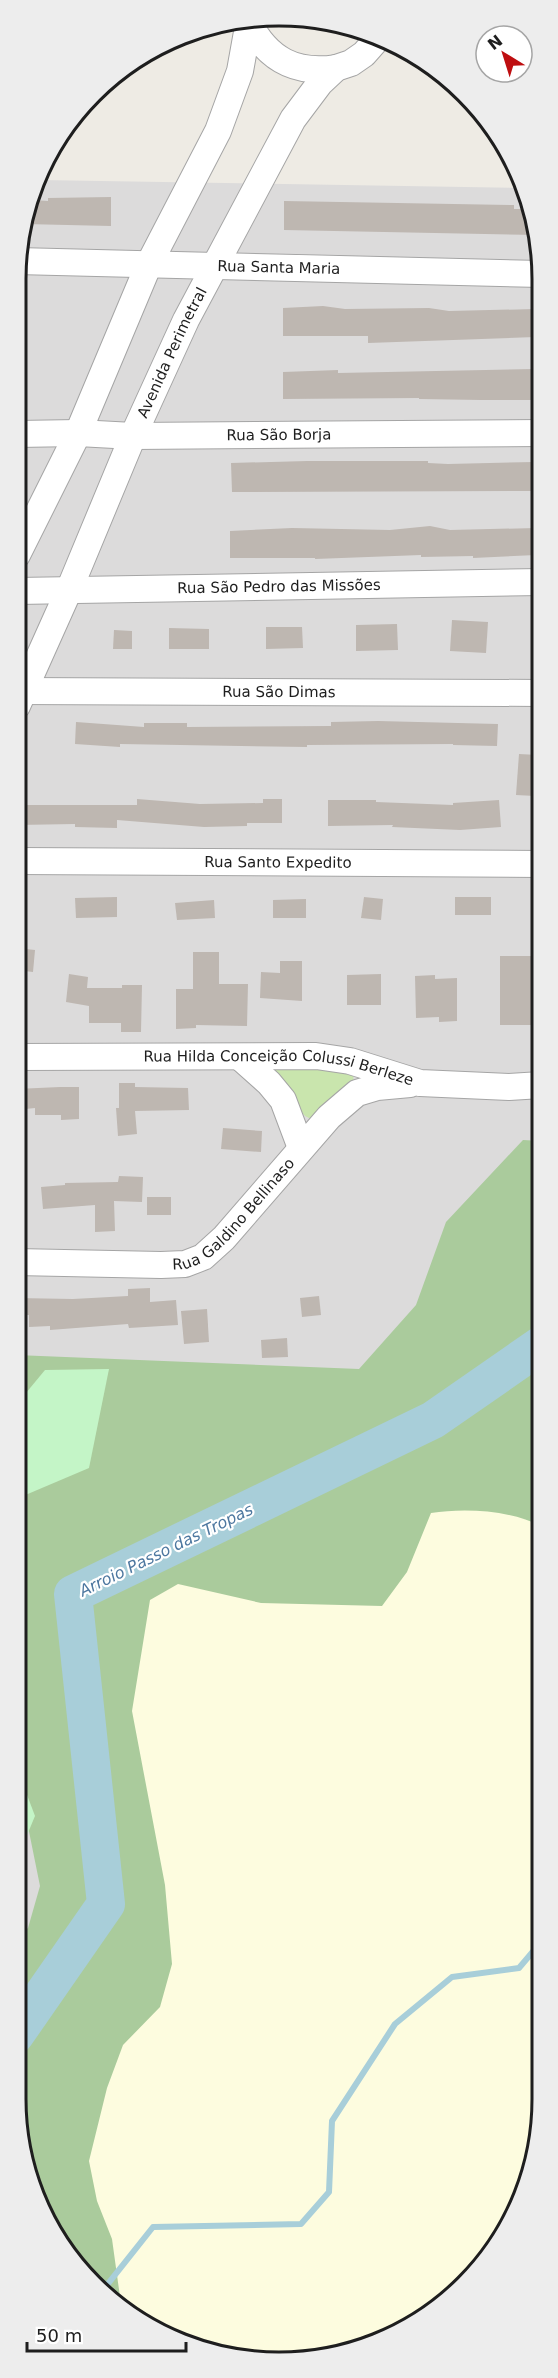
<svg xmlns="http://www.w3.org/2000/svg" width="558" height="2378" viewBox="0 0 558 2378" font-family="'DejaVu Sans',sans-serif">
<style>
.residential{fill:#dcdbdb}
.education{fill:#fdfcdf}
.grass{fill:#c9e5ad}
.forest{fill:#aacb9c}
.park{fill:#c4f5c7}
.lines{fill:none;stroke-linecap:round;stroke-linejoin:round}
.stream{stroke:#a8ced9;stroke-width:6}
.river{stroke:#a8ced9;stroke-width:38}
.building{fill:#beb7b1}
.minor-casing{stroke:#a5a5a5;stroke-width:28}
.path{stroke:#f07f73;stroke-width:4;stroke-dasharray:3 3;stroke-linecap:butt}
.minor{stroke:#fff;stroke-width:26}
.labels{text-anchor:middle;dominant-baseline:central;stroke-width:4.5;stroke-linejoin:round;paint-order:stroke}
.street-label{font-size:15px;fill:#1e1e1e;stroke:#fff}
.water-label{font-size:16px;font-style:italic;fill:#4e78a0;stroke:#fff}
.rim{fill:none;stroke:#1e1e1e;stroke-width:3}
</style>
<rect width="100%" height="100%" fill="#eeebe4"/>
<path class="residential" d="M39 180 524 188 541 245V1345L106 1904 15 2035 17 244Z"/>
<path class="education" d="M541 1276V2134L508 2231 440 2308 348 2354 261 2362 162 2336 81 2273 35 2200 15 2099 68 1917 46 1591Z"/>
<path class="grass" d="M321 1064 353 1072 354 1088 311 1119 305 1116 261 1065Z"/>
<path class="forest" d="M523 1140 541 1141V1526C511 1510 464 1508 431 1513L407 1572 382 1606 261 1603 178 1584 150 1600 132 1711 165 1885 172 1964 160 2007 123 2045 107 2088 89 2161 97 2201 112 2239 121 2304 81 2273 35 2200 15 2099V1940L28 1928 40 1886 20 1787 15 1779 16 1501 22 1495 16 1419V1355L359 1369 416 1305 446 1222Z"/>
<g class="park">
<path d="M109 1369 89 1468 16 1499V1405L45 1370Z"/>
<path d="M15 1763 35 1816 15 1864Z"/>
</g>
<g class="lines">
<path class="stream" d="M103 2290 153 2227 301 2224 329 2192 332 2121 395 2024 452 1977 519 1968 541 1942"/>
<path class="river" d="M15 2035 106 1904 73 1594 433 1420 541 1345"/>
</g>
<g class="building">
<path d="M111 197V226L24 224 32 200 48 201V198Z"/>
<path d="M284 201 514 205V209H530L538 235 284 230Z"/>
<path d="M323 306 345 309 429 308 449 311 535 309V337L368 343V336H283V308Z"/>
<path d="M534 369V400H481L419 399V398L283 399V372L338 370V373Z"/>
<path d="M307 461H428V463L448 464 534 462V491L232 492 231 463Z"/>
<path d="M430 526 450 530 536 528V555L473 558V556L421 557V555L315 559V558H230V531L292 528 390 530Z"/>
<path d="M452 620 488 622 486 653 450 651Z"/>
<path d="M397 624 398 650 356 651V625Z"/>
<path d="M266 627H302L303 648 266 649Z"/>
<path d="M169 628 209 629V649H169Z"/>
<path d="M114 630 132 631V649H113Z"/>
<path d="M378 721 498 724 497 746 453 745V744L307 745V747L120 744V747L75 744 76 722 144 727V723H187V727L331 726V722Z"/>
<path d="M519 754 538 755 535 796 516 795Z"/>
<path d="M137 799 200 804 263 803V799H282V823H247V826L204 827 117 820V828L75 827V824L17 825V805H137Z"/>
<path d="M328 800H376V802L453 805V803L499 800 501 827 460 830 392 827 393 825 328 826Z"/>
<path d="M117 897V917L76 918 75 898Z"/>
<path d="M364 897 383 899 381 920 361 918Z"/>
<rect x="455" y="897" width="36" height="18"/>
<path d="M306 899V918H273V900Z"/>
<path d="M214 900 215 918 177 920 175 903Z"/>
<path d="M16 948 35 950 33 972 16 970Z"/>
<path d="M193 952H219V984H248L247 1026 196 1025V1028L176 1029V989H193Z"/>
<rect x="500" y="956" width="41" height="69"/>
<path d="M280 961H302V1001L260 998 261 972 280 973Z"/>
<path d="M69 974 88 977 87 988H122V985H142L141 1032H121V1023H89V1006L66 1002Z"/>
<path d="M381 974V1005H347V975Z"/>
<path d="M435 975V979L457 978V1021L439 1022V1017L416 1018 415 976Z"/>
<path d="M119 1083H135V1087L188 1088 189 1110 135 1111 137 1134 118 1136 116 1108H119Z"/>
<path d="M60 1087H79V1119L61 1120V1115H35V1108L16 1110V1089Z"/>
<path d="M223 1128 262 1131 261 1152 221 1149Z"/>
<path d="M119 1176 143 1177 142 1202 114 1201 115 1231 95 1232V1205L43 1209 41 1187 65 1185V1183L118 1182Z"/>
<rect x="147" y="1197" width="24" height="18"/>
<path d="M150 1288V1302L176 1300 178 1325 129 1328 128 1324 50 1330V1326L29 1327V1315H16V1298L73 1299 128 1296V1289Z"/>
<path d="M319 1296 321 1315 302 1317 300 1298Z"/>
<path d="M207 1309 209 1342 184 1344 181 1311Z"/>
<path d="M287 1338 288 1357 262 1358 261 1340Z"/>
</g>
<g class="lines">
<g class="minor-casing">
<g id="minor">
<path d="M249 23C268 60 296 74 336 68"/>
<path id="s1" d="M17 261 541 274"/>
<path id="s2" d="M17 434 78 433 133 436 541 433"/>
<path d="M17 555 78 433 149 264 218 131 240 71 249 21"/>
<path id="s3" d="M17 591 541 582"/>
<path id="s4" d="M17 691 541 693"/>
<path id="s5" d="M17 706 69 590 133 436 186 320 293 119 320 83 336 68 351 63 364 54 379 37"/>
<path id="s6" d="M17 861 541 864"/>
<path id="s7" d="M16 1057 316 1056 350 1061 420 1083 509 1087 541 1085"/>
<path d="M241 1058 269 1083 283 1100 301 1148"/>
<path id="s8" d="M16 1262 161 1265 185 1264 203 1257 224 1238 329 1117 357 1093 377 1087 410 1084"/>
</g>
</g>
<path class="path" d="M490 2251 501 2235 507 2231"/>
<use href="#minor" class="minor"/>
</g>
<g class="labels">
<g class="street-label">
<text stroke="none"><textPath href="#s1" startOffset="262">Rua Santa Maria</textPath></text>
<text stroke="none"><textPath href="#s5" startOffset="386">Avenida Perimetral</textPath></text>
<text stroke="none"><textPath href="#s2" startOffset="262">Rua São Borja</textPath></text>
<text stroke="none"><textPath href="#s3" startOffset="262">Rua São Pedro das Missões</textPath></text>
<text stroke="none"><textPath href="#s4" startOffset="262">Rua São Dimas</textPath></text>
<text stroke="none"><textPath href="#s6" startOffset="261">Rua Santo Expedito</textPath></text>
<text stroke="none"><textPath href="#s7" startOffset="264">Rua Hilda Conceição Colussi Berleze</textPath></text>
<text stroke="none"><textPath href="#s8" startOffset="238">Rua Galdino Bellinaso</textPath></text>
</g>
<g class="water-label">
<text transform="translate(166 1550) rotate(-26)">Arroio Passo das Tropas</text>
</g>
</g>
<path d="M0 0H558V2378H0ZM279 26H279A253 253 0 0 1 532 279V2099A253 253 0 0 1 279 2352H279A253 253 0 0 1 26 2099V279A253 253 0 0 1 279 26Z" fill="#ededed" fill-rule="evenodd"/>
<path class="rim" d="M279 26H279A253 253 0 0 1 532 279V2099A253 253 0 0 1 279 2352H279A253 253 0 0 1 26 2099V279A253 253 0 0 1 279 26Z"/>
<g transform="translate(504 54) rotate(322)"><circle r="28" fill="#ffffff" stroke="#a5a5a5" stroke-width="1.5"/>
<path d="M0-4.5L10 22L0 15L-10 22Z" fill="#be0e10"/>
<text y="-9" font-size="16" font-weight="bold" text-anchor="middle" fill="#1e1e1e">N</text>
</g>
<path d="M27 2342v9h159v-9" fill="none" stroke="#1e1e1e" stroke-width="3"/>
<text x="36" y="2342" font-size="18" fill="#1e1e1e" stroke="#ffffff" stroke-width="4.5" paint-order="stroke">50 m</text>
</svg>
